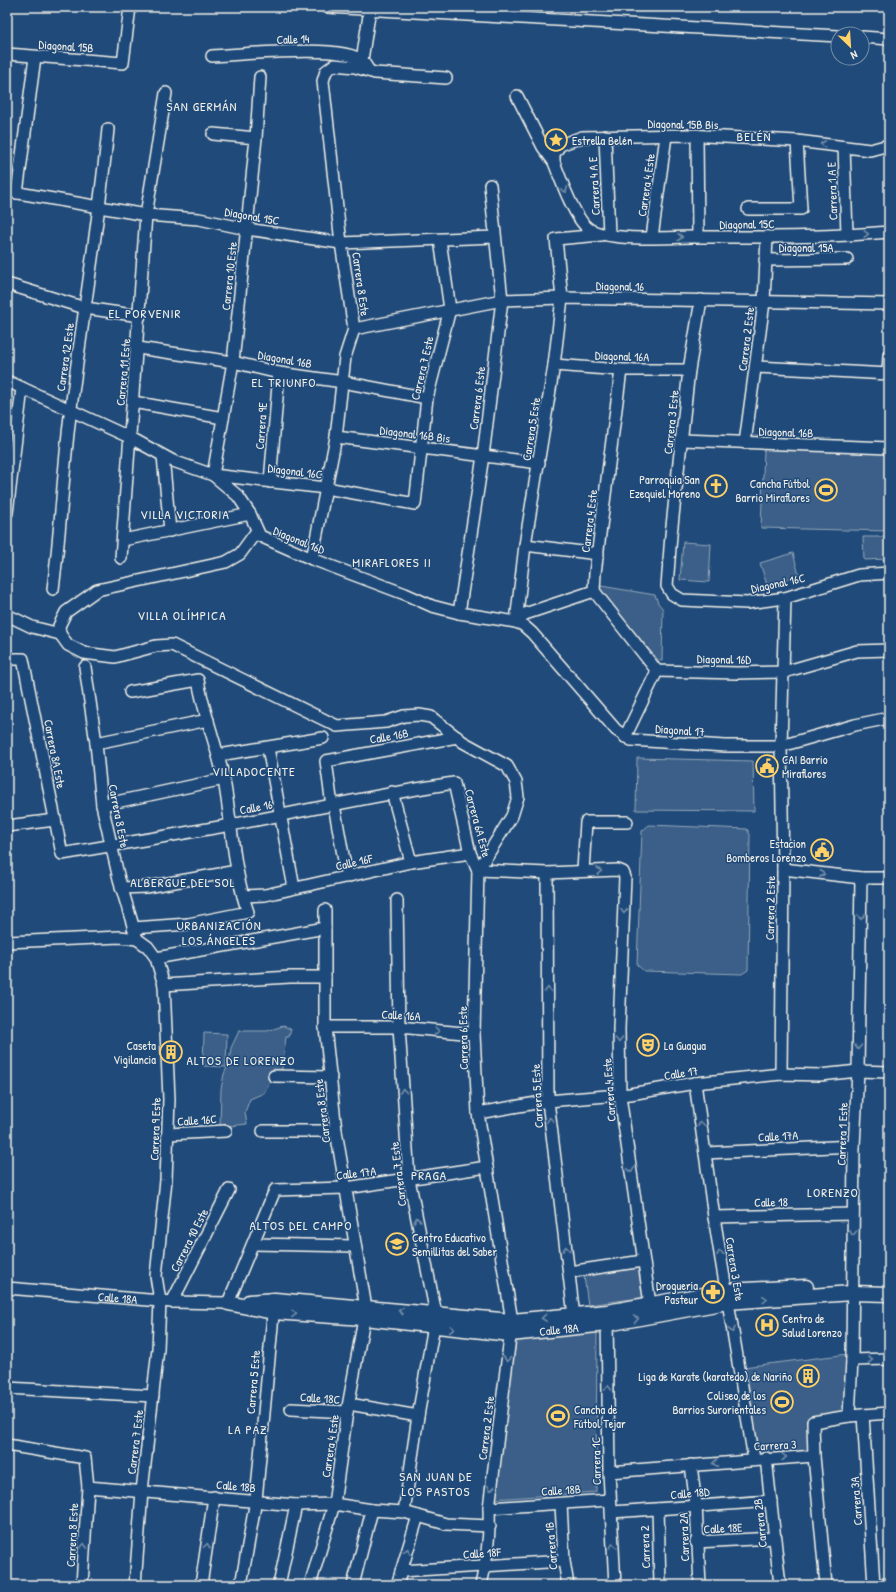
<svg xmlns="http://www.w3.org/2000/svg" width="896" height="1592" viewBox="0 0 896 1592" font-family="'Patrick Hand',sans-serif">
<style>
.green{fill:#3a5f88;stroke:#97a8b8}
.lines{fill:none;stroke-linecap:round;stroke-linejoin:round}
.minor-casing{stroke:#f4f1e8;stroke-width:14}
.major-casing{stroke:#f4f1e8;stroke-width:17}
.minor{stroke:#1f4a7a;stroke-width:11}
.major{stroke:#1f4a7a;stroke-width:14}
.oneway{stroke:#748da6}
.labels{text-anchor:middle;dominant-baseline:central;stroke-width:3;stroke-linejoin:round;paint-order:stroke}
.street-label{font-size:12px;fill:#f4f1e8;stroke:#1f4a7a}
.poi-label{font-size:12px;fill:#f4f1e8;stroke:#1f4a7a;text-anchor:end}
.neighbourhood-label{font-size:13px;letter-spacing:1px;fill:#f4f1e8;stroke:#1f4a7a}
</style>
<rect width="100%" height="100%" fill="#1f4a7a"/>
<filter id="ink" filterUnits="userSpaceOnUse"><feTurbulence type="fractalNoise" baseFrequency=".025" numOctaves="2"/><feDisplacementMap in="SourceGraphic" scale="8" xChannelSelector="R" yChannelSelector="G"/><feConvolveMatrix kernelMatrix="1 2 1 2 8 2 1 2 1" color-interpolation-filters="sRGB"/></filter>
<g filter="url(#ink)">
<g class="green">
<path d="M764 449 889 452V531L761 528Z"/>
<path d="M863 537H889V559L864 560Z"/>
<path d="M683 542 711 544 709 582 680 580Z"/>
<path d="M793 553 799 575 767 585 760 563Z"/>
<path d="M601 586 655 595 658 603 663 609 662 661 658 660 599 590Z"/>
<path d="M637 758 753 761 754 811 636 810Z"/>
<path d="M649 825 747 829 750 835 748 970 742 974 644 971 637 965 642 831Z"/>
<path d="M283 1026 291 1029 289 1037H286L282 1069 275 1071 264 1093 250 1099 245 1112 247 1124 220 1127 221 1089 224 1074 229 1063 231 1048 239 1031H267Z"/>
<path d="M204 1033 227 1034 226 1067 203 1066Z"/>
<path d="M642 1267 646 1297 588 1305 584 1276Z"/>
<path d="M597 1329 596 1492 494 1499 516 1341Z"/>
<path d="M849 1354 846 1415 812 1422 814 1450 757 1456 743 1367Z"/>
</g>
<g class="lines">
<g class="minor-casing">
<g id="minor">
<path d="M327 7 838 36"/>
<path d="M862 37 889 39"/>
<path d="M7 54 123 63 130 7"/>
<path d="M212 56C240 55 344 43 362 61 365 63 367 68 369 71"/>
<path d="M362 60 370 9"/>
<path d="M260 77 256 138 233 362 213 475 238 496 250 514 260 536 312 559 405 594 432 606 459 613 516 622 523 625 532 633 616 730 631 740 725 746H781L855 725 889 718"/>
<path d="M517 96 543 147 554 162"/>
<path d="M213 134 256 138"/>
<path d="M697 135 698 237"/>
<path d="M605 136 609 235"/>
<path d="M889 145 870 150 797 141 688 135 582 137 560 145 554 154V162C560 178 575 220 589 229 611 242 667 237 694 237 759 237 825 238 889 232"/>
<path d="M844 147 847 234"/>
<path d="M7 191 146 215 199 219 247 229 341 243 495 237"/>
<path d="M17 193 35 57"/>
<path d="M748 209H801L797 141"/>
<path d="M652 237 666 136"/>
<path d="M765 260 847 259"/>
<path d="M7 284 85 308 140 316"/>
<path d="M701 300 689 370 671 535 667 586 672 594 682 600 747 603 785 598 859 575 889 573"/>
<path d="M354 329 502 300 562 298 889 304"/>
<path d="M138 348 233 362 279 373 343 382 427 398"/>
<path d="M554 365 621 370H689"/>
<path d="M756 367 889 374"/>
<path d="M888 374 889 355"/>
<path d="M7 381 131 438 173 461 213 475 326 488 415 504 427 398 450 309 440 240"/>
<path d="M133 402 223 418"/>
<path d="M336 437 539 463"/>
<path d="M682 440 889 448"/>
<path d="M745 443 764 302 767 237"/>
<path d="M163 456 170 531"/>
<path d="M270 482 279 373"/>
<path d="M7 513 22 388"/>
<path d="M256 532 240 554 226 562 97 590 66 612 59 626 60 634 68 645 84 653 115 657 156 646 172 645 337 726 386 722 404 716 419 715 431 717 463 742 507 766 516 782 518 797 512 816 478 870 474 1034 478 1113 512 1321 489 1508C490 1534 487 1560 481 1585"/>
<path d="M123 540 250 514"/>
<path d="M525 545 598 554"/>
<path d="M121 558 146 215 166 93"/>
<path d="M312 559 336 437 345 357 354 329 341 243 323 81 326 71 334 65 355 67 375 73 446 78"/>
<path d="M53 589C61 529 63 468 71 408 83 315 99 222 108 129"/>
<path d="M594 591 657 671 737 673 784 672 857 651 889 650"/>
<path d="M594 591 595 573 621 370"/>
<path d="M459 613 483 456 502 300 490 185"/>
<path d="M7 615 32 627 60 634"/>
<path d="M516 622 525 545 554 365 562 298 556 239 601 235"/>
<path d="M516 622 525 614 594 591"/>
<path d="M7 659H23L62 854C118 844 175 835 231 825 306 811 379 794 454 783L470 853 478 870"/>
<path d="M85 667 96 743 102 805 119 879 137 939 148 947 156 958 164 985 169 1099 166 1180 156 1276 160 1301 158 1349 142 1491 135 1585"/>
<path d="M130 692 198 680C204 715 217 746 224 780 232 824 233 870 248 912L188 924 133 928"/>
<path d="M625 737 657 671"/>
<path d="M96 743 208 720"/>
<path d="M268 748 294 888"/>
<path d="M219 755 323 738"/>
<path d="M392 792 411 862"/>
<path d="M102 805 224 779"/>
<path d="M334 805 347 877"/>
<path d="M332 806 326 761 457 737"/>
<path d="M7 826 55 820"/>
<path d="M783 869 861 878H889"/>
<path d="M478 870 547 873 618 870 623 872 625 877 619 1029 620 1096 650 1304"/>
<path d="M583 871 586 822H627"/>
<path d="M547 873 548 1101 574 1316"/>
<path d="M121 888 146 887 237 871"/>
<path d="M243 896 265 895 411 862 470 853"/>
<path d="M397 900 399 1027 409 1179 436 1314 418 1416 404 1512"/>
<path d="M7 942 120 937 137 939"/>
<path d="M156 958 325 928"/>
<path d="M164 985 290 977H325"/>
<path d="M325 1027H399L474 1034"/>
<path d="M781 1074 783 869 781 746 785 598"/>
<path d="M274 1076 331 1077"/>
<path d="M695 1083 714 1217 754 1459"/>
<path d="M478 1113 548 1101 630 1094 695 1083 781 1074 820 1075 858 1071 889 1072"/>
<path d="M263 1131H336"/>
<path d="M168 1134 226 1131"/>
<path d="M705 1153 854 1146"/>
<path d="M714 1217 853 1214"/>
<path d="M253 1244 354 1246"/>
<path d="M569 1272 643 1261"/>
<path id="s1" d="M7 1288 172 1302 228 1303 275 1190 346 1188 487 1167"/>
<path d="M172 1302 229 1190"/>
<path d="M607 1316 609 1472 615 1585"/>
<path d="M852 1360 889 1359"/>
<path d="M7 1388 153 1396"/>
<path d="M349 1404 418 1416"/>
<path d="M291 1409 347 1412"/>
<path d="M863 1415 874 1585"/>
<path d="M849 1416 852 1360 854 1146 858 1071 861 878"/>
<path d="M7 1445 85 1458 88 1487 296 1505 334 1504 372 1510 404 1512 446 1524 490 1526"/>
<path d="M766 1458 780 1585"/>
<path d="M691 1465 696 1505 700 1585"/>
<path d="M609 1472 814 1456"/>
<path d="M561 1504 564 1561 568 1585"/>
<path d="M489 1508 610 1500"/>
<path d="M658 1509 660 1585"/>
<path d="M612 1512 771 1501"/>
<path d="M696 1542 776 1538"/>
<path d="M401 1571 564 1561"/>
<path d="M82 1585 88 1487"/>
<path d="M201 1585 214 1497"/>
<path d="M241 1585 256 1500 274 1304"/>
<path d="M279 1585 296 1505"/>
<path d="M310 1585 334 1504 347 1412 366 1308 336 1131 325 1027V910"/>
<path d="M353 1585 372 1510"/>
<path d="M397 1585 418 1516"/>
<path d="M826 1585 814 1456 813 1422 849 1416 889 1413"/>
<path d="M875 1585 889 1584"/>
</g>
</g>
<g class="major-casing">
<g id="major">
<path d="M249 1302 275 1300 512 1321 607 1312 726 1291 806 1287"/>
<path id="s2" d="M228 1303 273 1312 364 1318 510 1334 607 1324 727 1302 852 1293 889 1294"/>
</g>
</g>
<use href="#minor" class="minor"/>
<use href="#major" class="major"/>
</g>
<defs><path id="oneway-chevron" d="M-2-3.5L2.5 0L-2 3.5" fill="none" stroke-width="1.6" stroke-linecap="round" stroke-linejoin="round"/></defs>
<g class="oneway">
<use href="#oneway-chevron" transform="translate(823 144) rotate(-173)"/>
<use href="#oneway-chevron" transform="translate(565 190) rotate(67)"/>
<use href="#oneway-chevron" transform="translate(866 234) rotate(-2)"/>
<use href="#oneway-chevron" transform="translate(680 237)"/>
<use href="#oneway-chevron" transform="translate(599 871) rotate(-2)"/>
<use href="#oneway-chevron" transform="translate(822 874) rotate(6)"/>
<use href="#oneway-chevron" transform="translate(624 911) rotate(92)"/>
<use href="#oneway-chevron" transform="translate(861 917) rotate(91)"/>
<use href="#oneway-chevron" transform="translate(548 990) rotate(-90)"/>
<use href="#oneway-chevron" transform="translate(437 1031) rotate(5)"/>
<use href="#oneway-chevron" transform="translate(619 1040) rotate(89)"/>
<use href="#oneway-chevron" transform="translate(858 1047) rotate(91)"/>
<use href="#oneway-chevron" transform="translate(403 1091) rotate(-94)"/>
<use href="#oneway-chevron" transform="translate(550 1120) rotate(-97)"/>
<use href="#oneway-chevron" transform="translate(701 1124) rotate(-98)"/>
<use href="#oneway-chevron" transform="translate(631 1170) rotate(82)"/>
<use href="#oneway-chevron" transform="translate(417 1220) rotate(-101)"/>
<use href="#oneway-chevron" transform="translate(853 1233) rotate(91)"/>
<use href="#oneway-chevron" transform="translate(566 1249) rotate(-97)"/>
<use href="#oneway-chevron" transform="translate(720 1253) rotate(-99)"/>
<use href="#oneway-chevron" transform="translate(765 1299) rotate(-4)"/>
<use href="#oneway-chevron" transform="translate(401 1311) rotate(-175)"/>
<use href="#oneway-chevron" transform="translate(294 1314) rotate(4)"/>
<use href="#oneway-chevron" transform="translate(544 1318) rotate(175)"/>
<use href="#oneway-chevron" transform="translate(636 1319) rotate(-10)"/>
<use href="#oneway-chevron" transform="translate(452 1329) rotate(5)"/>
<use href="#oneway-chevron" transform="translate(732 1330) rotate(80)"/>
<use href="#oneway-chevron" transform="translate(507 1359) rotate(97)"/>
<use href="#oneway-chevron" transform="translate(870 1360) rotate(-1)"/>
<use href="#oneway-chevron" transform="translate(608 1388) rotate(-91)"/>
<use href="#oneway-chevron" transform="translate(784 1457) rotate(-3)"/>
<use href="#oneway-chevron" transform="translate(715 1463) rotate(175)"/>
<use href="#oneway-chevron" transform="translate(491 1488) rotate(97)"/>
<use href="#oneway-chevron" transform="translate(84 1546) rotate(-87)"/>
<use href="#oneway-chevron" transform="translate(207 1546) rotate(-82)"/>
<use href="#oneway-chevron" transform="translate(613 1546) rotate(-92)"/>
<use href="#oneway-chevron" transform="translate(407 1551) rotate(-73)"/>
</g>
</g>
<defs>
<g id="sight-ring" transform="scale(1.15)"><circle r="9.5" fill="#1f4a7a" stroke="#ffd166" stroke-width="1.5"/><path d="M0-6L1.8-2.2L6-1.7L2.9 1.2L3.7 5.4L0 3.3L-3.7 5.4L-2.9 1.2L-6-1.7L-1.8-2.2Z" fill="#ffd166"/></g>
<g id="church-ring" transform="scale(1.15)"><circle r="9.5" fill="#1f4a7a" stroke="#ffd166" stroke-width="1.5"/><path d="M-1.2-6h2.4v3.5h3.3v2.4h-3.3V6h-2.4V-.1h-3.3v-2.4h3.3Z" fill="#ffd166"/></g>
<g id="stadium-ring" transform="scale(1.15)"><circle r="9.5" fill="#1f4a7a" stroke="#ffd166" stroke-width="1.5"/><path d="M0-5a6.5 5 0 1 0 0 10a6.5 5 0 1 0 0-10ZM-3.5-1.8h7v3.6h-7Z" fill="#ffd166"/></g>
<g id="civic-ring" transform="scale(1.15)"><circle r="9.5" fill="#1f4a7a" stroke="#ffd166" stroke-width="1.5"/><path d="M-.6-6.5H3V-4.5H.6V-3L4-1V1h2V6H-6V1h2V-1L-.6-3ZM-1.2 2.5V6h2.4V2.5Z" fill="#ffd166"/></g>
<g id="theatre-ring" transform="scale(1.15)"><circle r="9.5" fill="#1f4a7a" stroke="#ffd166" stroke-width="1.5"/><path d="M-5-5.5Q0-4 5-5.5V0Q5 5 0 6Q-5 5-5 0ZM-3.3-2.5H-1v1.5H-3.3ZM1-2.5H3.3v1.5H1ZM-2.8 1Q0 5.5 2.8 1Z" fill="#ffd166"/></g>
<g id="building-ring" transform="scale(1.15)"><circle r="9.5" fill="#1f4a7a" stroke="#ffd166" stroke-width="1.5"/><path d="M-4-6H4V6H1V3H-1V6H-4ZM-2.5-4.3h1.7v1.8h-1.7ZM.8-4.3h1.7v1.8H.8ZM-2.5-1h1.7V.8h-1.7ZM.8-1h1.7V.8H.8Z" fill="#ffd166"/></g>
<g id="school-ring" transform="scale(1.15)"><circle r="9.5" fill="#1f4a7a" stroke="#ffd166" stroke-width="1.5"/><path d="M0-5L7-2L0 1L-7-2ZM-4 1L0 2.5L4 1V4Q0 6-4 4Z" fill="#ffd166"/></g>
<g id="pharmacy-ring" transform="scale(1.15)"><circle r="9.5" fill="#1f4a7a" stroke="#ffd166" stroke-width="1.5"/><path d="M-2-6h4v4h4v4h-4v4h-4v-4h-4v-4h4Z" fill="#ffd166"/></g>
<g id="hospital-ring" transform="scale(1.15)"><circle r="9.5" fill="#1f4a7a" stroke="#ffd166" stroke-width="1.5"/><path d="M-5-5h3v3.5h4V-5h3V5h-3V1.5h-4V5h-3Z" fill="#ffd166"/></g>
</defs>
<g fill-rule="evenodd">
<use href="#sight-ring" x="556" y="140"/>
<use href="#church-ring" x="716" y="486"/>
<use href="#stadium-ring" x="826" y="490"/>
<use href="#civic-ring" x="767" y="766"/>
<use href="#civic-ring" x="822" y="850"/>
<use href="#theatre-ring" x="648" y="1045"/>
<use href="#building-ring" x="171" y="1052"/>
<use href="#school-ring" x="397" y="1244"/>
<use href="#pharmacy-ring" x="713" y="1292"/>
<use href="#hospital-ring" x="767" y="1325"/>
<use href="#building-ring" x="808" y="1376"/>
<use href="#stadium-ring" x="782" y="1402"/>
<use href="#stadium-ring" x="558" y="1416"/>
</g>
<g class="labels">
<g class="street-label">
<text transform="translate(293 39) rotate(-2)">Calle 14</text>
<text transform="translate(66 46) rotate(4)">Diagonal 15B</text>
<text transform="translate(683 124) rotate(1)">Diagonal 15B Bis</text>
<text transform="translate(646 185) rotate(-82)">Carrera 4 Este</text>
<text transform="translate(594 186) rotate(-93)">Carrera 4 A E</text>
<text transform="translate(832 191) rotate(-92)">Carrera 1 A E</text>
<text transform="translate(252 216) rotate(10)">Diagonal 15C</text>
<text transform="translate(747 224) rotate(-1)">Diagonal 15C</text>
<text x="806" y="247">Diagonal 15A</text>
<text transform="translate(229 276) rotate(-84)">Carrera 10 Este</text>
<text transform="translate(361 284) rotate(82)">Carrera 8 Este</text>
<text transform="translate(620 286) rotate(1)">Diagonal 16</text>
<text transform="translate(746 339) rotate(-83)">Carrera 2 Este</text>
<text transform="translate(622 356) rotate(2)">Diagonal 16A</text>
<text transform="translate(65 357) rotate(-82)">Carrera 12 Este</text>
<text transform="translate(285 359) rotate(10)">Diagonal 16B</text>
<text transform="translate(422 368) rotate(-77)">Carrera 7 Este</text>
<text transform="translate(123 372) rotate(-85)">Carrera 11 Este</text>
<text transform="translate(477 398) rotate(-83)">Carrera 6 Este</text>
<text transform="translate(671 422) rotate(-84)">Carrera 3 Este</text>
<text transform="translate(261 426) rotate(-86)">Carrera 9E</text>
<text transform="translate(531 429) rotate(-81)">Carrera 5 Este</text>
<text transform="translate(786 432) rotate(2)">Diagonal 16B</text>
<text transform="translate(415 434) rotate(7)">Diagonal 16B Bis</text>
<text transform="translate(295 471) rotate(7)">Diagonal 16C</text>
<text transform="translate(589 521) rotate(-83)">Carrera 4 Este</text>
<text transform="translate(299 540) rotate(22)">Diagonal 16D</text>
<text transform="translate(778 583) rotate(-12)">Diagonal 16C</text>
<text transform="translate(724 659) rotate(1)">Diagonal 16D</text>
<text transform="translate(680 730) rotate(4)">Diagonal 17</text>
<text transform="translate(389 736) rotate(-10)">Calle 16B</text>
<text transform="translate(55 754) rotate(79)">Carrera 8A Este</text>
<text transform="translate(256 807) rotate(-11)">Calle 16</text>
<text transform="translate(119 816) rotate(79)">Carrera 8 Este</text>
<text transform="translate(478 823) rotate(75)">Carrera 6A Este</text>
<text transform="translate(354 862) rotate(-13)">Calle 16F</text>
<text transform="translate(770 908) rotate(-89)">Carrera 2 Este</text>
<text transform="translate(401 1015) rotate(3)">Calle 16A</text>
<text transform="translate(463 1038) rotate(-91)">Carrera 6 Este</text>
<text transform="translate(681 1073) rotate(-9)">Calle 17</text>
<text transform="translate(609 1090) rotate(-94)">Carrera 4 Este</text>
<text transform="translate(537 1096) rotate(-93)">Carrera 5 Este</text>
<text transform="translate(322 1111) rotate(-97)">Carrera 8 Este</text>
<text transform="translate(197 1120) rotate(-4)">Calle 16C</text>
<text transform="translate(155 1129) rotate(-88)">Carrera 9 Este</text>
<text transform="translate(842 1134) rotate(-88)">Carrera 1 Este</text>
<text transform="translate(778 1136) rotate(-3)">Calle 17A</text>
<text transform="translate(356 1173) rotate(-7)">Calle 17A</text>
<text transform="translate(398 1174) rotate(-97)">Carrera 7 Este</text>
<text transform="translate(771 1202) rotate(-1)">Calle 18</text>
<text transform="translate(189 1240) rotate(-63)">Carrera 10 Este</text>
<text transform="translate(735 1269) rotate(81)">Carrera 3 Este</text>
<text stroke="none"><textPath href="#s1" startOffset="111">Calle 18A</textPath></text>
<text stroke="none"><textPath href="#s2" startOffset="333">Calle 18A</textPath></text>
<text transform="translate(253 1382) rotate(-85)">Carrera 5 Este</text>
<text transform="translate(320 1398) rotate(4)">Calle 18C</text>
<text transform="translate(486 1428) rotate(-83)">Carrera 2 Este</text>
<text transform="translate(135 1442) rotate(-83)">Carrera 7 Este</text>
<text transform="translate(775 1445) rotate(-3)">Carrera 3</text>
<text transform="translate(330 1446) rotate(-82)">Carrera 4 Este</text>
<text transform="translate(596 1461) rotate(-91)">Carrera 1C</text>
<text transform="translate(236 1486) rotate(5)">Calle 18B</text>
<text transform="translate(561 1490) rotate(-4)">Calle 18B</text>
<text transform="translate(690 1493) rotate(-5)">Calle 18D</text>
<text transform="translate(856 1501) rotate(-94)">Carrera 3A</text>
<text transform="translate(760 1523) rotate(-96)">Carrera 2B</text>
<text transform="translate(723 1528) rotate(-3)">Calle 18E</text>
<text transform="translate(72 1535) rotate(-87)">Carrera 8 Este</text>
<text transform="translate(684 1537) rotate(-92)">Carrera 2A</text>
<text transform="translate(551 1546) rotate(-95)">Carrera 1B</text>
<text transform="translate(645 1547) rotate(-92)">Carrera 2</text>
<text transform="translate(482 1553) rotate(-4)">Calle 18F</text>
</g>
<g class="poi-label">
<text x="572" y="140" text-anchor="start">Estrella Belén</text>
<text x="700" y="479">Parroquia San<tspan x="700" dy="14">Ezequiel Moreno</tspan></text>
<text x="810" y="483">Cancha Fútbol<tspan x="810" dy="14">Barrio Miraflores</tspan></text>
<text x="782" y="759" text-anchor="start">CAI Barrio<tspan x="782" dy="14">Miraflores</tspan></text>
<text x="806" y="843">Estacion<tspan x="806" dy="14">Bomberos Lorenzo</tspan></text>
<text x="156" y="1045">Caseta<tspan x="156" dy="14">Vigilancia</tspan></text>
<text x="664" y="1045" text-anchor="start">La Guagua</text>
<text x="412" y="1237" text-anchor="start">Centro Educativo<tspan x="412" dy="14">Semillitas del Saber</tspan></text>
<text x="698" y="1285">Drogueria<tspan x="698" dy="14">Pasteur</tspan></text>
<text x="782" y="1318" text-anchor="start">Centro de<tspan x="782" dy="14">Salud Lorenzo</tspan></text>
<text x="792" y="1376">Liga de Karate (karatedo) de Nariño</text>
<text x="766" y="1395">Coliseo de los<tspan x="766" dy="14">Barrios Surorientales</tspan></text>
<text x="574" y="1409" text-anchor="start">Cancha de<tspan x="574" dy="14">Fútbol Tejar</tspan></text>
</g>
<g class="neighbourhood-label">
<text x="202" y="106">SAN GERMÁN</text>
<text x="754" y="136">BELÉN</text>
<text x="145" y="313">EL PORVENIR</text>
<text x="284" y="382">EL TRIUNFO</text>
<text x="185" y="514">VILLA VICTORIA</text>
<text x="392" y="562">MIRAFLORES II</text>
<text x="182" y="615">VILLA OLÍMPICA</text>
<text x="254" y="771">VILLADOCENTE</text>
<text x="183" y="882">ALBERGUE DEL SOL</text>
<text x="219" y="925">URBANIZACIÓN<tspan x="219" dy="15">LOS ÁNGELES</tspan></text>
<text x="241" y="1060">ALTOS DE LORENZO</text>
<text x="429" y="1175">PRAGA</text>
<text x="833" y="1192">LORENZO</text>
<text x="301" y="1225">ALTOS DEL CAMPO</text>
<text x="248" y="1429">LA PAZ</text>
<text x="436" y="1476">SAN JUAN DE<tspan x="436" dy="15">LOS PASTOS</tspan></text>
</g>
</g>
<rect width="896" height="1592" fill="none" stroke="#1f4a7a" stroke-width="24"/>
<rect x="12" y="12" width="872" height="1568" fill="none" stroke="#f4f1e8" stroke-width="1.5" filter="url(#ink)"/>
<g transform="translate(850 46) rotate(155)"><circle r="19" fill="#1f4a7a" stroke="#748da6"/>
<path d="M0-3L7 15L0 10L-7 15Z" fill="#ffd166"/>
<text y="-6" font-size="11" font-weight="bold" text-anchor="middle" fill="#f4f1e8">N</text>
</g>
</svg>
